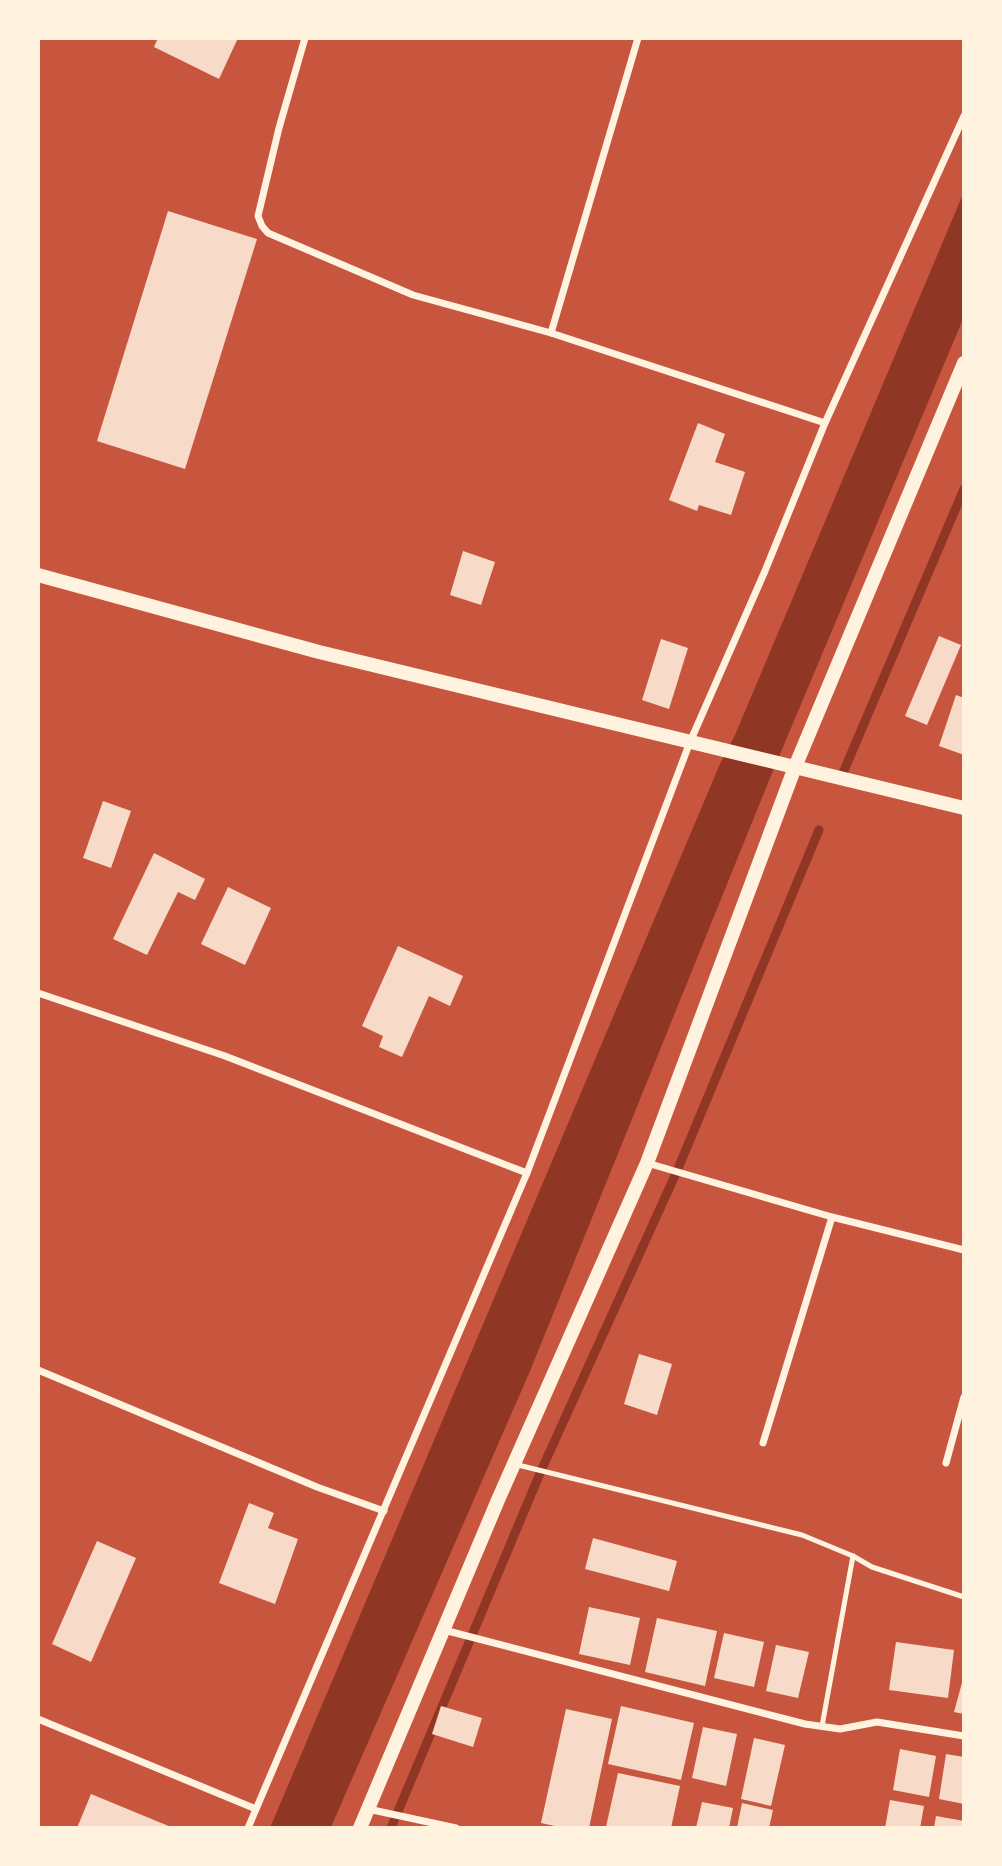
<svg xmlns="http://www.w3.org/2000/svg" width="1002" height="1866" viewBox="0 0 1002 1866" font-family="'IBM Plex Sans',sans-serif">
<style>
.water{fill:#8f3625}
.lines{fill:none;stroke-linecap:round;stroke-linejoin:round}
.stream{stroke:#8f3625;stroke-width:9}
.building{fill:#f7dbc8}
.service{stroke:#fff3e0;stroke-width:5}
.minor{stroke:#fff3e0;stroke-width:7}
.secondary{stroke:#fff3e0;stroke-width:14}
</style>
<rect width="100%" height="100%" fill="#c8553d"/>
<path class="water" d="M963 194V319L770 778 530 1371 331 1827 270 1828 720 764 735 735Z"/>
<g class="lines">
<g class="stream">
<path d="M840 780 964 489"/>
<path d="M391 1828 541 1471 677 1171 819 830"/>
</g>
</g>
<g class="building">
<path d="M158 38H238L219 79 154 47Z"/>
<path d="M168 211 257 239 185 469 97 441Z"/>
<path d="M698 423 725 434 715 462 745 472 731 515 699 505 697 511 669 500Z"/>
<path d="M463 551 495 562 481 605 450 595Z"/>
<path d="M939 636 961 645 927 725 905 716Z"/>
<path d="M661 639 688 648 669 709 642 700Z"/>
<path d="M956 695 964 698V755L939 746Z"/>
<path d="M103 801 131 811 111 868 83 858Z"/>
<path d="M154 853 205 879 195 900 178 892 147 955 113 939Z"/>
<path d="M228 887 271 908 245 965 201 944Z"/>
<path d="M398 946 463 976 450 1006 429 996 402 1057 379 1047 383 1036 362 1026Z"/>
<path d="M639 1354 672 1364 657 1415 624 1404Z"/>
<path d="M249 1503 274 1513 268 1528 298 1539 275 1604 219 1583Z"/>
<path d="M593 1538 677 1561 669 1591 585 1569Z"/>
<path d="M97 1541 136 1558 91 1662 52 1644Z"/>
<path d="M589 1607 640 1618 630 1665 579 1654Z"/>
<path d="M657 1618 717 1631 705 1686 645 1672Z"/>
<path d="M724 1633 764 1642 754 1687 714 1678Z"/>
<path d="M896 1642 954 1650 948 1698 889 1690Z"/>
<path d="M776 1645 809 1652 798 1698 766 1691Z"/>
<path d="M963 1679H964V1714L954 1712Z"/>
<path d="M441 1706 482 1718 473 1747 432 1734Z"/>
<path d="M621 1706 694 1723 681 1780 608 1764Z"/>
<path d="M566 1709 612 1719 589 1828H564L541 1823Z"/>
<path d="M703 1727 737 1734 726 1786 692 1778Z"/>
<path d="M754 1738 785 1745 771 1806 741 1799Z"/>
<path d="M900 1749 936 1756 929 1797 893 1790Z"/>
<path d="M946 1754 964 1757V1804L939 1799Z"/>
<path d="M618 1773 680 1786 671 1828 606 1827Z"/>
<path d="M91 1794 171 1827V1828H77Z"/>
<path d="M890 1800 924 1806 920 1828H885Z"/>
<path d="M702 1802 733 1808 729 1828H696Z"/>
<path d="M742 1803 773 1810 769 1828H737Z"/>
<path d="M936 1816 964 1821V1828H934Z"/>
</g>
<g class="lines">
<g class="service">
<path d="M514 1464 802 1535 853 1556 872 1567 964 1597"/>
<path d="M822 1726 853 1556"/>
</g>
<g class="minor">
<path d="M305 38 279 128 258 216 262 226 268 233 413 295 551 333 825 423"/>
<path d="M551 333 638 38"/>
<path d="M38 993 225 1056 527 1173"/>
<path d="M647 1163 832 1217 964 1250"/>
<path d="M38 1370 317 1487 384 1511"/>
<path d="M763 1443 832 1217"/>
<path d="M946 1463 964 1397"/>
<path d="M444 1630 805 1724 840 1729 877 1722 964 1736"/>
<path d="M38 1719 256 1809"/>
<path d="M368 1809 456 1828"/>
<path d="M248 1828 527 1173 690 742 765 571 825 423 964 116"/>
</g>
<g class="secondary">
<path d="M38 575 319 652 964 808"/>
<path d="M360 1828 498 1500 647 1163 795 767 964 363"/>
</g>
</g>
<rect width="1002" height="1866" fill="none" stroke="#fff3e0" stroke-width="80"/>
</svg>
